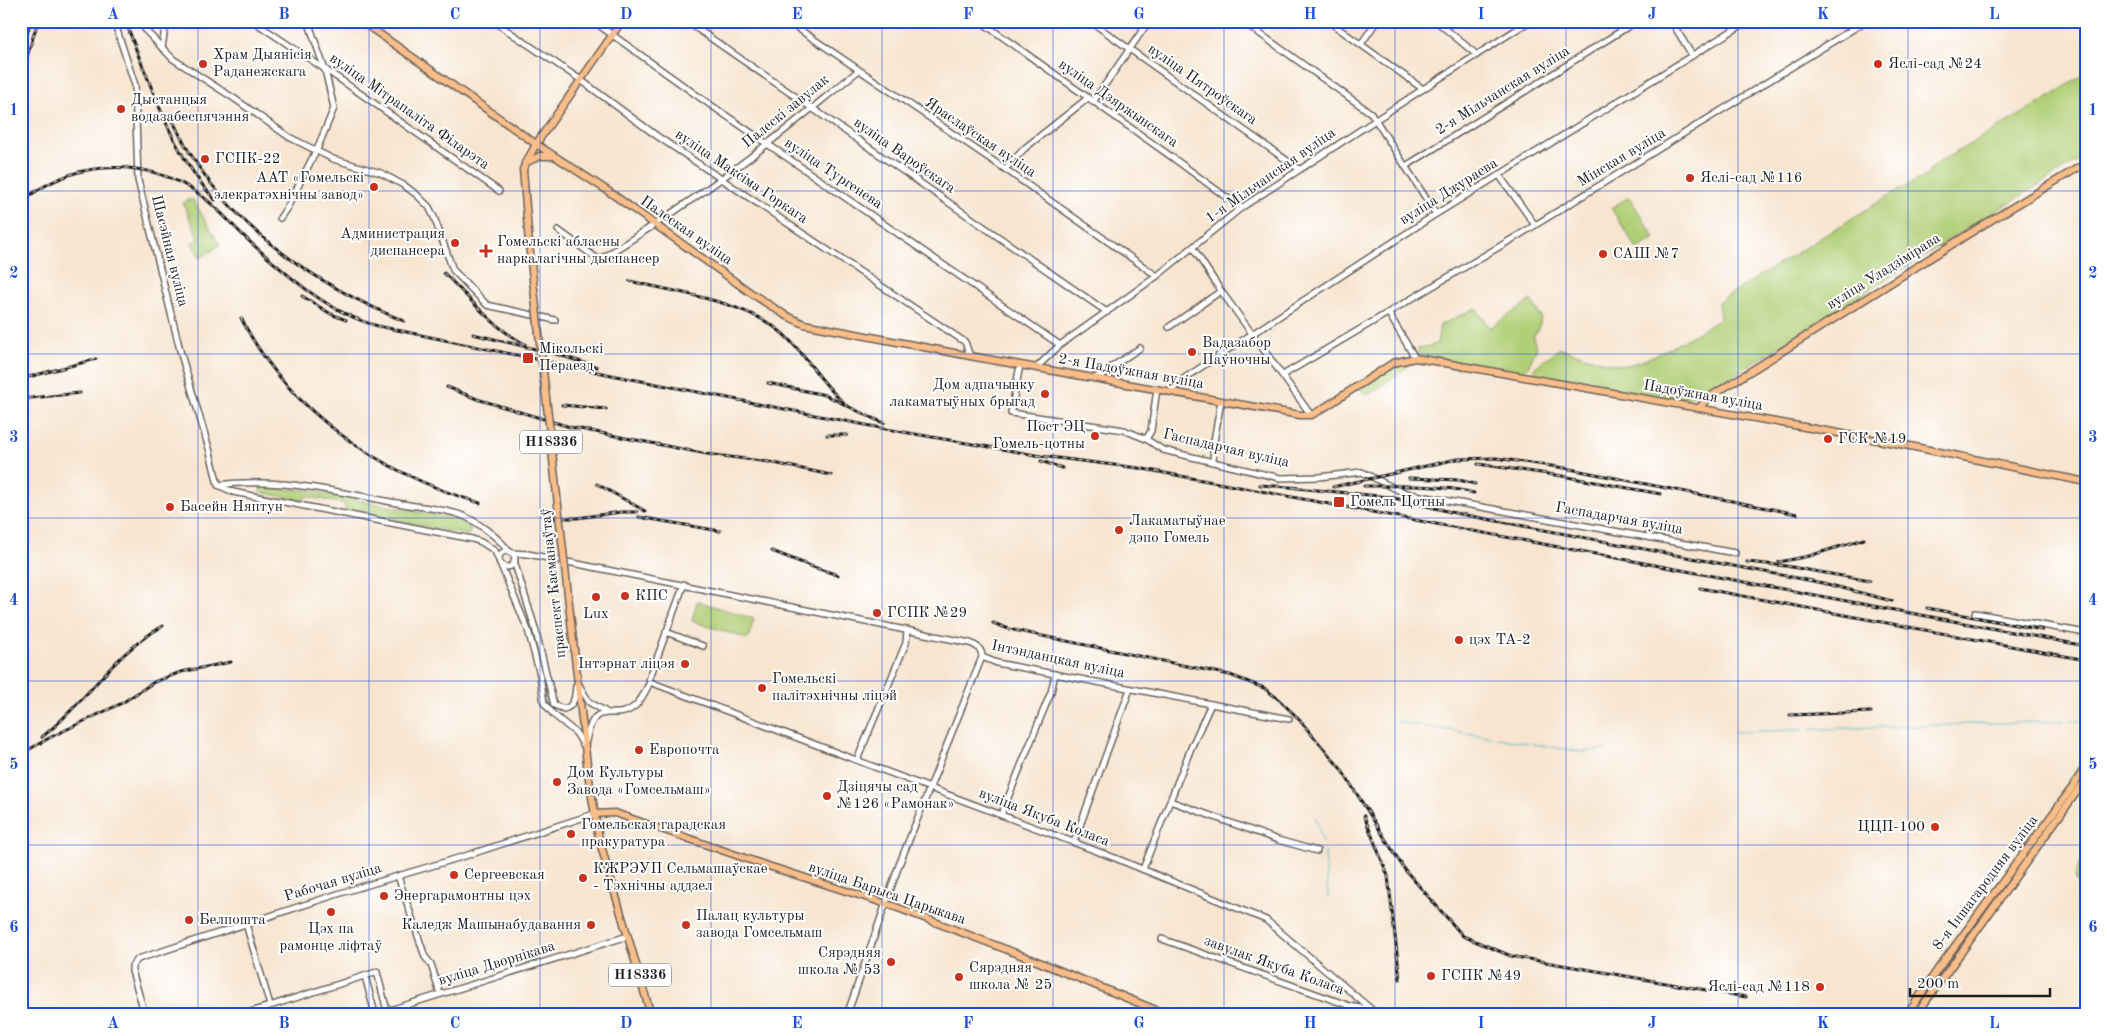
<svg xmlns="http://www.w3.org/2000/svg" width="2107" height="1036" viewBox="0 0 2107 1036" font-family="'Old Standard TT',serif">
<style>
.green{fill:#b1cf77;stroke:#66764a}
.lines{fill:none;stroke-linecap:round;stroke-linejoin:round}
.stream{stroke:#46b1c4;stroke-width:1}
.minor-casing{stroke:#69625b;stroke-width:8}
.major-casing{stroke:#69625b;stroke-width:9}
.minor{stroke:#fff;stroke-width:5}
.major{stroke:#f8bd89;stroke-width:6}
.rail-casing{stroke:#1c1c1c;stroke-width:3}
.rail{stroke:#fff;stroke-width:1;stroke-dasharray:4;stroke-linecap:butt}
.major-bridge-casing{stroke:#69625b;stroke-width:9;stroke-linecap:butt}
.major-bridge{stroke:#f8bd89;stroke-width:6}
.grid{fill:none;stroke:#1d4ed8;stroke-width:1;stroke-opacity:0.55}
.poi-dot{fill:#c8321e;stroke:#fff;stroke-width:2}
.labels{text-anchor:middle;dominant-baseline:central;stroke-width:4;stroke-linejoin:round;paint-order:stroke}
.shield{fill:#fff;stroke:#606060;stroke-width:1}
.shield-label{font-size:14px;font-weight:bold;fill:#1c1c1c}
.poi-label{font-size:15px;fill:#1c1c1c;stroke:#fff;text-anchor:start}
.street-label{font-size:15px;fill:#1c1c1c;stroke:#fff}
.neatline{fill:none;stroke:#1d4ed8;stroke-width:2}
.grid-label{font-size:16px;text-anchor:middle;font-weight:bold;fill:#1d4ed8}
</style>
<rect width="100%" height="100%" fill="#fff"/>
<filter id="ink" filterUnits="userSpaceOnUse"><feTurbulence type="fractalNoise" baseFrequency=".02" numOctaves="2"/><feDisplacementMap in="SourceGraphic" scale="10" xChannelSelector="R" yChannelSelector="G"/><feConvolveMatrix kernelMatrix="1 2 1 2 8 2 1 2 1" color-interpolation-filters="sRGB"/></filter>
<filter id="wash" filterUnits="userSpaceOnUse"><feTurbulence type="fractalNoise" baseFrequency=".0096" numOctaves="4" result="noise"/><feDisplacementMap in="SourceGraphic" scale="20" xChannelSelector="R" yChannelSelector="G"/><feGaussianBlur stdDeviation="1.12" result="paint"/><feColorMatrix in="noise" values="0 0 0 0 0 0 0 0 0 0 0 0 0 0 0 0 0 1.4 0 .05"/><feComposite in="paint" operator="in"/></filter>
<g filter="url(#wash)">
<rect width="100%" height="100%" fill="#f7e5d0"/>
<g class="green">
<path d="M2086 72V156L1976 223 1715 387 1683 399 1533 376 1532 374 1534 368 1560 348C1573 352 1614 367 1626 365 1650 362 1698 332 1720 319L1718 302 1888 196 1929 174V170L1941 161 2052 96Z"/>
<path d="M1629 197 1655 238 1637 249 1611 208Z"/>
<path d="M188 200H193L220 245 200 258 192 243 199 239 183 203Z"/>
<path d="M1531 300C1543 320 1544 317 1533 338L1537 348 1528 367 1518 373 1417 354 1418 349 1437 344 1440 325 1476 308 1490 328Z"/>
<path d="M1405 364 1409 366 1367 396 1360 389 1394 367Z"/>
<path d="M260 488 306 490 459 520 469 525 470 533 468 535 345 510V504L305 496 304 501 259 492Z"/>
<path d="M697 601 754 619 748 639 692 621Z"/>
<path d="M2086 848V920L2078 917 2084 903 2075 876Z"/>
</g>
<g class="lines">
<g class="stream">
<path d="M2068 721H2086"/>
<path d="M1398 722 1583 752 1607 749"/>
<path d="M1734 732 2063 721"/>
<path d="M1315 817 1323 843"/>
<path d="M1325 852 1328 898"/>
</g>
</g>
</g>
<g filter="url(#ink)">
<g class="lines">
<g class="minor-casing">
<g id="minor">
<path d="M114 21 135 85 138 180 181 354 210 452 218 485 233 492 472 539 481 542 495 551 528 630 540 675 544 703 554 715 576 733 584 746"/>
<path d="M141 21 146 31 173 59 235 99 289 137 333 159 381 173 405 186 417 195 429 207 434 217 453 270 487 305 555 320"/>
<path d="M253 21 341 80 499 191"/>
<path d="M493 21 578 78 657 136 965 342 970 356"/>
<path d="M593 21 702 99 1060 345"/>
<path d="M686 21 1107 312"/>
<path d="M787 21 1005 169 1157 276"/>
<path d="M980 21 1169 155 1241 208"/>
<path d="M1090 21 1299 169"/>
<path d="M1242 21 1371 113 1436 214"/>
<path d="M1328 21 1423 89"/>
<path d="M1436 21 1477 55"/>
<path d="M1671 21 1692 55"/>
<path d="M1361 44 1377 21"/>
<path d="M162 48 166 21"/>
<path d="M1093 102 1149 21"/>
<path d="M1406 166 1637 21"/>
<path d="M1005 169 1025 148 1088 98"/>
<path d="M1499 175 1535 225"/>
<path d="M280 218 288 206 318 147 334 108 325 70 308 21"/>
<path d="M558 230 599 260C657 224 713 187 766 145 797 121 828 95 858 71"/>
<path d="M1193 248 1221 291 1311 415"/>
<path d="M1389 314 1415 358"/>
<path d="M1169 327 1221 291"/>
<path d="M1020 365 1011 413 1124 430 1146 439 1163 450 1280 478 1319 477 1362 472 1398 490 1410 494 1735 553"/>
<path d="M1037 367 1060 345 1157 276 1241 208 1423 89 1530 21"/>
<path d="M1283 375 1519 235 1866 21"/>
<path d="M1095 378 1140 348"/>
<path d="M1171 392 1180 381 1436 214 1748 21"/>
<path d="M1146 439 1151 431 1157 389"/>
<path d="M1213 462 1214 441 1221 401"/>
<path d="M218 485C276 477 340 492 397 503 418 507 441 508 461 515 474 519 502 540 509 552"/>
<circle cx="507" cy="559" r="8"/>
<path d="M511 553 528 554 970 643C977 646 982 649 982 657L997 663 1289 719"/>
<path d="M514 561 535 628 554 705 564 709C575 706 575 696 576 686"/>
<path d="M1975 613 2086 633"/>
<path d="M666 632 703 646"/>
<path d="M650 682 1115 858 1266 920 1378 1015"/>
<path d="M579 685 589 702 606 712"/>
<path d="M586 741C595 694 613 725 635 706 642 700 646 690 650 682L649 680 684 584"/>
<path d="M857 760 906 643 907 630"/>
<path d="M1170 801 1278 840 1317 851"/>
<path d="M1001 815 1051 692 1055 674"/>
<path d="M1074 842 1130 689"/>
<path d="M1143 869 1191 748 1211 704"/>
<path d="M398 876 425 957 431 964 440 994"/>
<path d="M246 924 270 1005"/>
<path d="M1162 939 1350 1006 1370 1010"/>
<path d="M365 976 375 1014"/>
<path d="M145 1015 132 971V966L138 959 344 892 465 856 594 814"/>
<path d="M241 1015 377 972 387 1011"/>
<path d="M374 1015 628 936"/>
<path d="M847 1015 899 865 982 657"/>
</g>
</g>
<g class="major-casing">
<g id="major">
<path d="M361 21 536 144 608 191 751 293 785 315 804 324 970 356 1300 415H1311L1319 411 1393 363 1415 358 1428 360 1900 444 2086 482"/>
<path d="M525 163 540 156H552"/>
<path d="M529 244 523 169 536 144 622 21"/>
<path d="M1699 408 1709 397 1719 391 1978 228 2086 163"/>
<path d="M573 640 588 773 599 839 651 1015"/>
<path d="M594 814 615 813 759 863 893 906 1039 962 1168 1015"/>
<path d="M1907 1015 1938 969 2072 788 2086 766"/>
<path d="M1916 1015 2086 779"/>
</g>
</g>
<use href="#minor" class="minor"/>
<use href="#major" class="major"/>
<g class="rail-casing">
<g id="rail">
<path d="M126 21C132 41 140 60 148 79 165 123 183 165 215 200"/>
<path d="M21 51 31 21"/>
<path d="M21 76 38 21"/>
<path d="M173 121C217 218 309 282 404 321"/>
<path d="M21 202C46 182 72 170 104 168 139 165 175 175 203 197 220 210 234 227 249 241 287 275 328 313 378 326L621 377 886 429 1041 456 1138 468 2086 646"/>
<path d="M444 273C466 295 497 331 525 344"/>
<path d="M630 281C678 293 745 301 782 333 805 353 820 382 843 402"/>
<path d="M302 296 331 314 346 320"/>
<path d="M241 318C288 412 382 474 480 503"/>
<path d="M473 334 556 354 597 367"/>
<path d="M21 379 96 359"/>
<path d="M768 383 825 395 872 418 884 423"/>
<path d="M447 387 477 399 570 427 707 454 769 462 831 475"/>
<path d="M21 399 80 393"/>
<path d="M562 405 606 409"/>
<path d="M827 435H847"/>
<path d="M1041 461 1062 468"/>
<path d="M1478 464 1562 476 1661 494"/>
<path d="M1409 478 1459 480 1475 484"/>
<path d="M597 484 645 511"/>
<path d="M1260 485 1303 488"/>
<path d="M1364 486C1401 486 1438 484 1474 493"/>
<path d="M1333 487 1457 459 1496 458 1565 468 1797 514"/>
<path d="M1296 488 1390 497 1455 513 1823 583 1892 601"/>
<path d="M639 517 720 531"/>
<path d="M547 518H577L621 512H637"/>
<path d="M772 551 813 567 838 575"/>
<path d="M1747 562 1786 566 1870 581"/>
<path d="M1779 562 1809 556 1864 539"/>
<path d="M1700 588 2086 660"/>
<path d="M1927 608 2042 630"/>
<path d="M993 623 1009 629 1230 675 1264 688 1277 698 1296 716 1341 769 1405 870 1463 936 1511 956 1746 997"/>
<path d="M1790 715 1871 712"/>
<path d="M42 737C87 702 112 654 163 626"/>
<path d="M21 754 51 737 122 703 154 682 181 672 231 662"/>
<path d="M1364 816 1388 876 1400 979"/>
</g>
</g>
<use href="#rail" class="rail"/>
<g class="major-bridge-casing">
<path id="major-bridge" d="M529 244 573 640"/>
</g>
<use href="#major-bridge" class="major-bridge"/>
</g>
</g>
<path class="grid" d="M198 21V1015M369 21V1015M540 21V1015M711 21V1015M882 21V1015M1053 21V1015M1224 21V1015M1395 21V1015M1566 21V1015M1738 21V1015M1908 21V1015M21 191H2086M21 354H2086M21 518H2086M21 681H2086M21 845H2086"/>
<g class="poi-dot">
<circle cx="203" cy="64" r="5"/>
<circle cx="1878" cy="64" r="5"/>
<circle cx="121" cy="109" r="5"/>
<circle cx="205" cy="159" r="5"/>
<circle cx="1690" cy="178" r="5"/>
<circle cx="374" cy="187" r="5"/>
<circle cx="455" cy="243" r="5"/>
<path d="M483.5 243.5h5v5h5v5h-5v5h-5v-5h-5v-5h5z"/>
<circle cx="1603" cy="254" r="5"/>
<circle cx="1192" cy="352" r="5"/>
<rect x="522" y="352" width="12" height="12" rx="2.5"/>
<circle cx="1045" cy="394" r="5"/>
<circle cx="1095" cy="436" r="5"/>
<circle cx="1828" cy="439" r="5"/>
<rect x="1333" y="496" width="12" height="12" rx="2.5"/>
<circle cx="170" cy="507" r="5"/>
<circle cx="1119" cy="530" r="5"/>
<circle cx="625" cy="596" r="5"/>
<circle cx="596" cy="597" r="5"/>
<circle cx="877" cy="613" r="5"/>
<circle cx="1459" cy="640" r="5"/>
<circle cx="685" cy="664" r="5"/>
<circle cx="762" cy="688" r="5"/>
<circle cx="639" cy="750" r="5"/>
<circle cx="557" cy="782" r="5"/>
<circle cx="827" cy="796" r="5"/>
<circle cx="1935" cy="827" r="5"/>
<circle cx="571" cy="834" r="5"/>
<circle cx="454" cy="875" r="5"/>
<circle cx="583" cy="878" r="5"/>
<circle cx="384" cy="896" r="5"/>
<circle cx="331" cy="912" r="5"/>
<circle cx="189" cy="920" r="5"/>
<circle cx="591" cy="925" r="5"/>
<circle cx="686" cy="925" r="5"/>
<circle cx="891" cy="962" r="5"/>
<circle cx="1431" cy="976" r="5"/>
<circle cx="959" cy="977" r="5"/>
<circle cx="1820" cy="987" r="5"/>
</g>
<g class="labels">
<g class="shield">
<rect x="520" y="430.5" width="62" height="23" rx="4"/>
<rect x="609" y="963.5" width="62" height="23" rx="4"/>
</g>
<g class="shield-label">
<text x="551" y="442">Н18336</text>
<text x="640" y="975">Н18336</text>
</g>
<g class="poi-label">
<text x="213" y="55">Храм Дыянісія<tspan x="213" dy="17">Раданежскага</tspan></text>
<text x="1888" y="64">Яслі-сад №24</text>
<text x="131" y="100">Дыстанцыя<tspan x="131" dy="17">водазабеспячэння</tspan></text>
<text x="215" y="159">ГСПК-22</text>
<text x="364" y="178" text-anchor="end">ААТ «Гомельскі<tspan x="364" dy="17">элекратэхнічны завод»</tspan></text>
<text x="1700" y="178">Яслі-сад №116</text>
<text x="445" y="234" text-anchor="end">Администрация<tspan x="445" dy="17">диспансера</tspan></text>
<text x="497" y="242">Гомельскі абласны<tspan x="497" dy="17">наркалагічны дыспансер</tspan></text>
<text x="1613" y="254">САШ №7</text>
<text x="1202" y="343">Вадазабор<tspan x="1202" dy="17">Паўночны</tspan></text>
<text x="539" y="349">Мікольскі<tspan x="539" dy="17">Пераезд</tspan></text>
<text x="1035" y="385" text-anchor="end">Дом адпачынку<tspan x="1035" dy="17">лакаматыўных брыгад</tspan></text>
<text x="1085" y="427" text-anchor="end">Пост ЭЦ<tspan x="1085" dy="17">Гомель-цотны</tspan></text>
<text x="1838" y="439">ГСК №19</text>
<text x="1350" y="502">Гомель Цотны</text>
<text x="180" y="507">Басейн Няптун</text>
<text x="1129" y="521">Лакаматыўнае<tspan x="1129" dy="17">дэпо Гомель</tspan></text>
<text x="635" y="596">КПС</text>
<text x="887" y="613">ГСПК №29</text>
<text x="596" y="614" text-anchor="middle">Lux</text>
<text x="1469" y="640">цэх ТА-2</text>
<text x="675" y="664" text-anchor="end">Інтэрнат ліцэя</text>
<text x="772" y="679">Гомельскі<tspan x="772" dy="17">палітэхнічны ліцэй</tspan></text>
<text x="649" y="750">Европочта</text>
<text x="567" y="773">Дом Культуры<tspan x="567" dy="17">Завода «Гомсельмаш»</tspan></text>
<text x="837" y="787">Дзіцячы сад<tspan x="837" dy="17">№126 «Рамонак»</tspan></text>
<text x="581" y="825">Гомельская гарадская<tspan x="581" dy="17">пракуратура</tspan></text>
<text x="1925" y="827" text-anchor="end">ЦЦП-100</text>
<text x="593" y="869">КЖРЭУП Сельмашаўскае<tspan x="593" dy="17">- Тэхнічны аддзел</tspan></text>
<text x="464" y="875">Сергеевская</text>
<text x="394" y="896">Энергарамонтны цэх</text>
<text x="696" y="916">Палац культуры<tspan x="696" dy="17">завода Гомсельмаш</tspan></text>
<text x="199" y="920">Белпошта</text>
<text x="581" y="925" text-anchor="end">Каледж Машынабудавання</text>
<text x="331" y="929" text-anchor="middle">Цэх па<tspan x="331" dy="17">рамонце ліфтаў</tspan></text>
<text x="881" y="953" text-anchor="end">Сярэдняя<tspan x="881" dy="17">школа № 53</tspan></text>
<text x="969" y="968">Сярэдняя<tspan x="969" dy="17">школа № 25</tspan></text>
<text x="1441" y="976">ГСПК №49</text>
<text x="1810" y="987" text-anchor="end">Яслі-сад №118</text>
</g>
<g class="street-label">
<text transform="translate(1202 85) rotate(35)">вуліца Пятроўскага</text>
<text transform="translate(1503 91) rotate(-32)">2-я Мільчанская вуліца</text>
<text transform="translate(1118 104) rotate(35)">вуліца Дзяржынскага</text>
<text transform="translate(409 112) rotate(35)">вуліца Мітрапаліта Філарэта</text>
<text transform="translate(786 112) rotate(-39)">Палескі завулак</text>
<text transform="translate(980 138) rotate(34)">Яраслаўская вуліца</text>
<text transform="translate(904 156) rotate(35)">вуліца Вароўскага</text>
<text transform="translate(1622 158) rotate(-31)">Мінская вуліца</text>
<text transform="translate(833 174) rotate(34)">вуліца Тургенева</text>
<text transform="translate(1271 176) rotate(-35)">1-я Мільчанская вуліца</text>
<text transform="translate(741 177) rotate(34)">вуліца Максіма Горкага</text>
<text transform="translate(1449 192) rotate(-32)">вуліца Джураева</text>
<text transform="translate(686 231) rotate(35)">Палеская вуліца</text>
<text transform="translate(169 251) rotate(76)">Шасэйная вуліца</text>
<text transform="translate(1884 272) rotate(-32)">вуліца Уладзімірава</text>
<text transform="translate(1131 372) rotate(10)">2-я Падоўжная вуліца</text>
<text transform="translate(1703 396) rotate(10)">Падоўжная вуліца</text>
<text transform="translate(1226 449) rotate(13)">Гаспадарчая вуліца</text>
<text transform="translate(1619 519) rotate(10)">Гаспадарчая вуліца</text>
<text transform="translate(554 583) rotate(-96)">праспект Касманаўтаў</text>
<text transform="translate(1058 660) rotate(12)">Інтэнданцкая вуліца</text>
<text transform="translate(1044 818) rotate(21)">вуліца Якуба Коласа</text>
<text transform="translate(333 883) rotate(-17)">Рабочая вуліца</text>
<text transform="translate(1986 883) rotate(-53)">8-я Іншагародняя вуліца</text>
<text transform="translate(887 894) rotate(19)">вуліца Барыса Царыкава</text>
<text transform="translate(497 964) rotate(-17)">вуліца Дворнікава</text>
<text transform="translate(1274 966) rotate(20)">завулак Якуба Коласа</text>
</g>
</g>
<rect width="2107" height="1036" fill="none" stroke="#fff" stroke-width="55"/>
<path d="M1910 988v8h140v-8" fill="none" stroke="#1c1c1c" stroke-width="2.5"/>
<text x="1917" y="988" font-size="15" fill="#1c1c1c" stroke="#ffffff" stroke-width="4" paint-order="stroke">200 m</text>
<rect x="28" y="28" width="2052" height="980" class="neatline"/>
<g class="grid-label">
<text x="113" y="19">A</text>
<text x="284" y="19">B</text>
<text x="455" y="19">C</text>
<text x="626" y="19">D</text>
<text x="797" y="19">E</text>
<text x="968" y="19">F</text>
<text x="1139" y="19">G</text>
<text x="1310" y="19">H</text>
<text x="1481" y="19">I</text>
<text x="1652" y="19">J</text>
<text x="1823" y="19">K</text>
<text x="1994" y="19">L</text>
<text x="14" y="115">1</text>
<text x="2093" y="115">1</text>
<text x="14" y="278">2</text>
<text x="2093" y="278">2</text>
<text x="14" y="442">3</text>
<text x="2093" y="442">3</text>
<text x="14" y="605">4</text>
<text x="2093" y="605">4</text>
<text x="14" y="769">5</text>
<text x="2093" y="769">5</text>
<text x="14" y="932">6</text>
<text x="2093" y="932">6</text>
<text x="113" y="1028">A</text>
<text x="284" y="1028">B</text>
<text x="455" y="1028">C</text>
<text x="626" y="1028">D</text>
<text x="797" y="1028">E</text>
<text x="968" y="1028">F</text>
<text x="1139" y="1028">G</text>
<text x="1310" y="1028">H</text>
<text x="1481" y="1028">I</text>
<text x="1652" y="1028">J</text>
<text x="1823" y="1028">K</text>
<text x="1994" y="1028">L</text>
</g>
</svg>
